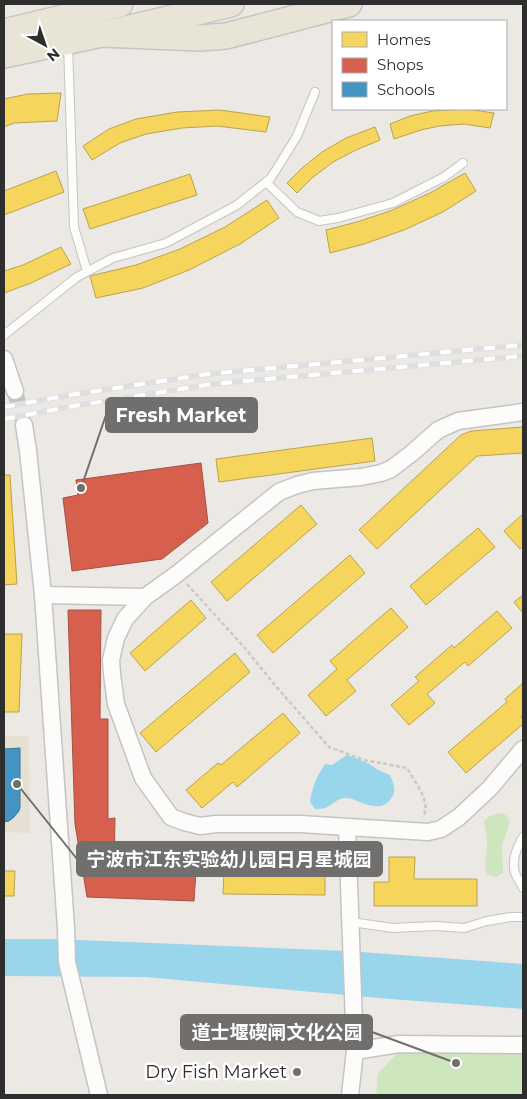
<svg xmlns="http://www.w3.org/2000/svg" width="527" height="1099" viewBox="0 0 527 1099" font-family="Montserrat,'Noto Sans SC',sans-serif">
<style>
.education{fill:#e6e0d3}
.green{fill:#cee6be}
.water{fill:#99d6ec}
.homes{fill:#f6d55c;stroke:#baa34e}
.shops{fill:#d6604d;stroke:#a45144}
.schools{fill:#4393c3;stroke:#3d7596}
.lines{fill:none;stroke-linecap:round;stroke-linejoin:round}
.minor-tunnel{stroke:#c6c3c0;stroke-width:16;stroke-dasharray:16 8;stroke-linecap:butt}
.service-casing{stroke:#c5c4c5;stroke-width:10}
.minor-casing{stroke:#c5c4c5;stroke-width:19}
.primary-casing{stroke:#c6c5c4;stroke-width:28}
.path{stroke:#c9c9c8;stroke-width:2.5;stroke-dasharray:4 2.5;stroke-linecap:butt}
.service{stroke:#fcfcfb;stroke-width:8}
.minor{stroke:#fcfcfb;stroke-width:16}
.primary{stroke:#e8e4d6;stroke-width:25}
.rail-casing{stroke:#dfdfe1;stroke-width:5.5}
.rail{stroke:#fff;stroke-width:4;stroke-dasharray:11;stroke-linecap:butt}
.poi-dot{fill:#706f6e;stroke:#fff;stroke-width:2}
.labels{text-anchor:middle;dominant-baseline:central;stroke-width:5;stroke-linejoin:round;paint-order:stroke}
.poi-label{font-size:18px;fill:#2e2e2e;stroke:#fff;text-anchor:end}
.leader{fill:none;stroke:#706f6e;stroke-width:2}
.callout-dot{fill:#706f6e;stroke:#fff;stroke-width:2}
.callout{fill:#706f6e;stroke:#706f6e;stroke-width:2}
.callout-label{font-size:19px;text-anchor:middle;font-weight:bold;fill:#fff}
</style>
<rect width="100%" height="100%" fill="#ece8e4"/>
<path class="education" d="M4 736H29L30 833 4 832Z"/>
<g class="green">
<path d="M498 813 506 815 510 823 502 844 503 873 496 877 487 874C483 861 488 854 487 841 487 834 484 828 484 821L490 816Z"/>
<path d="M523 1048V1095H376L378 1074 398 1052Z"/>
</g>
<g class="water">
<path d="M347 755 368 763 378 770 390 775C393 782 397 790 392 797 379 818 358 797 345 798 338 798 333 804 327 807 324 809 319 809 315 809L310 802C312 787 317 776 325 764L332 765Z"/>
<path d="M4 939H55L347 951 523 964V1009L391 999 145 977 4 976Z"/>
</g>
<g class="homes">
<path d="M61 93 57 121 14 123 4 127V99L28 94Z"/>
<path d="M466 109 494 113 490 128 464 124 439 126 421 130 394 139 390 124 410 116 432 111Z"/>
<path d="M220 110 270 117 266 132 217 126 182 128 146 134 120 143 92 160 83 146 109 129 136 119 177 112Z"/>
<path d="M375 127 380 140 356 150 333 162 312 178 297 193 287 183 301 169 322 152 346 138Z"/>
<path d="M56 171 64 192 4 215V191Z"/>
<path d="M465 173 476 191 443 212 404 230 364 244 330 253 326 230 357 222 390 211 430 193Z"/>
<path d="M190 174 197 195 90 229 83 209Z"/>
<path d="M267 200 279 218 240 244 189 270 143 288 96 298 90 276 136 265 180 249 225 227Z"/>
<path d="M61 247 71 264 31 283 4 293V271L23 265Z"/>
<path d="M523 427V453L477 456 377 549 359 530 461 435 471 431Z"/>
<path d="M372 438 375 461 219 482 216 459Z"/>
<path d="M185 467 190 502 102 515 109 562 74 567 65 500 85 497 83 481Z"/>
<path d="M4 475H10L17 584 4 585Z"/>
<path d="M301 505 317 524 227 601 211 582Z"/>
<path d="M523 514V546L520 549 504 531Z"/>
<path d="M478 528 495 547 426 605 410 586Z"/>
<path d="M350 555 365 573 273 653 257 635Z"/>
<path d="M523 595V613L514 602Z"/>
<path d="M191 600 206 618 145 671 130 653Z"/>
<path d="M391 608 408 627 347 680 356 691 326 716 308 695 337 669 330 661Z"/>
<path d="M497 611 512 628 468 666 465 662 427 694 435 703 409 725 391 705 419 681 415 677 452 645 454 648Z"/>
<rect x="75" y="613" width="22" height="92"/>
<path d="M4 634H22L19 712H4Z"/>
<path d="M235 653 250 672 156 752 140 733Z"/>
<path d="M523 683V714L521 717 523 719V724L466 773 448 752 507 702 505 699Z"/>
<path d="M283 713 300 733 237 787 233 782 202 808 186 790 218 763 221 765Z"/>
<path d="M80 724H104L105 822H80Z"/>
<path d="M283 845 307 846V871H325V895L223 894 224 871 282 872Z"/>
<path d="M389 857H415L414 879H477V906H374V882H389Z"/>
<path d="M4 871H15L14 896H4Z"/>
<path d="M102 873 190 874V896L102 895Z"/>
</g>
<g class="shops">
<path d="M201 463 208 523 162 559 72 571 63 498 78 495 76 480Z"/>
<path d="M68 610H101L100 719H108V819L115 818 114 868 196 871 194 901 87 897 75 824Z"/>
</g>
<path class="schools" d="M20 748V807L19 811 14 817 9 821 4 822V749Z"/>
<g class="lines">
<path class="minor-tunnel" d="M15 391 24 425"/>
<g class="service-casing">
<g id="service">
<path d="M68 45 74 227 87 271"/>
<path d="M266 182 297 212 319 221 338 218 393 203 444 177 463 163"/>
<path d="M4 335 77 277 113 258 166 243 237 205 271 178 297 136 315 92"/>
<path d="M523 837C517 847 511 860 515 873 517 878 521 883 523 888"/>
<path d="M351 922 393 928 435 926 464 928 487 921 511 917H523"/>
</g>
</g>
<g class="minor-casing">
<g id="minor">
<path d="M4 359 15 391"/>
<path d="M523 412 458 421 438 430 412 453 391 469 381 473 361 477 313 481 297 485 279 492 177 574 145 597 125 619 116 638 111 660 112 674 116 704 143 778 171 817 184 822 200 826 216 824H300L428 832 441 829 459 817 490 788 523 749"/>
<path d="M24 425 28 451 43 595 66 928 67 962 99 1095"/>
<path d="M43 595 145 597"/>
<path d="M347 828 355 1051"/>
<path d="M350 1095 355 1051 399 1044 523 1045"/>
</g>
</g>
<g class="primary-casing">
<g id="primary">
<path d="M4 32 120 4"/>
<path d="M102 34 199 38 226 36 349 4"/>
<path d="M4 55 130 28 231 4"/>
</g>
</g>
<path class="path" d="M187 584 244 647 274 684 329 747 364 760 407 768C414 781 432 801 423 817"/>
<use href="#service" class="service"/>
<use href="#minor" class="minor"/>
<use href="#primary" class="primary"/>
<g class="rail-casing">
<g id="rail">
<path d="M4 407 70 395 208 374 523 345"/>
<path d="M4 419 74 406 212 384 523 356"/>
</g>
</g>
<use href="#rail" class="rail"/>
</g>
<circle class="poi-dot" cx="297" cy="1072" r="5"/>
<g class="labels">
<g class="poi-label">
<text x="287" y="1072">Dry Fish Market</text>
</g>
</g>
<path class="leader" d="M81 488L106 415M17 784L77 859M456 1063L372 1032"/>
<g class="callout-dot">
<circle cx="81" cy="488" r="5"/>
<circle cx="17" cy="784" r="5"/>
<circle cx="456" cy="1063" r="5"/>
</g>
<g class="callout">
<rect x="106" y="398" width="151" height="34" rx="5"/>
<rect x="77" y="842" width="305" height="34" rx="5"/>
<rect x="181" y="1015" width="191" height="34" rx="5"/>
</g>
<g class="callout-label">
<text x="181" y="422">Fresh Market</text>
<text x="229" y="866">宁波市江东实验幼儿园日月星城园</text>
<text x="277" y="1039">道士堰碶闸文化公园</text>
</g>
<rect width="527" height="1099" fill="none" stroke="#2e2e2e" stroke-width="10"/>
<rect x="332" y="20" width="175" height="90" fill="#ffffff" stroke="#ababab"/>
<rect x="342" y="32" width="25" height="15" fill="#f6d55c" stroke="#ababab"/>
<text x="377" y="45" font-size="15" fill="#2e2e2e">Homes</text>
<rect x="342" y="58" width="25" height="15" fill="#d6604d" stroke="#ababab"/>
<text x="377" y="70" font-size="15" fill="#2e2e2e">Shops</text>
<rect x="342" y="82" width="25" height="15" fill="#4393c3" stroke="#ababab"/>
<text x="377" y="95" font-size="15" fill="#2e2e2e">Schools</text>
<g transform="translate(45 45) rotate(140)" stroke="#ffffff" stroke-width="4" paint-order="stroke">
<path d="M0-4L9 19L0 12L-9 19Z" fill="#2e2e2e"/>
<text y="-8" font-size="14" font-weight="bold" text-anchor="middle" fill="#2e2e2e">N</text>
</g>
</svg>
